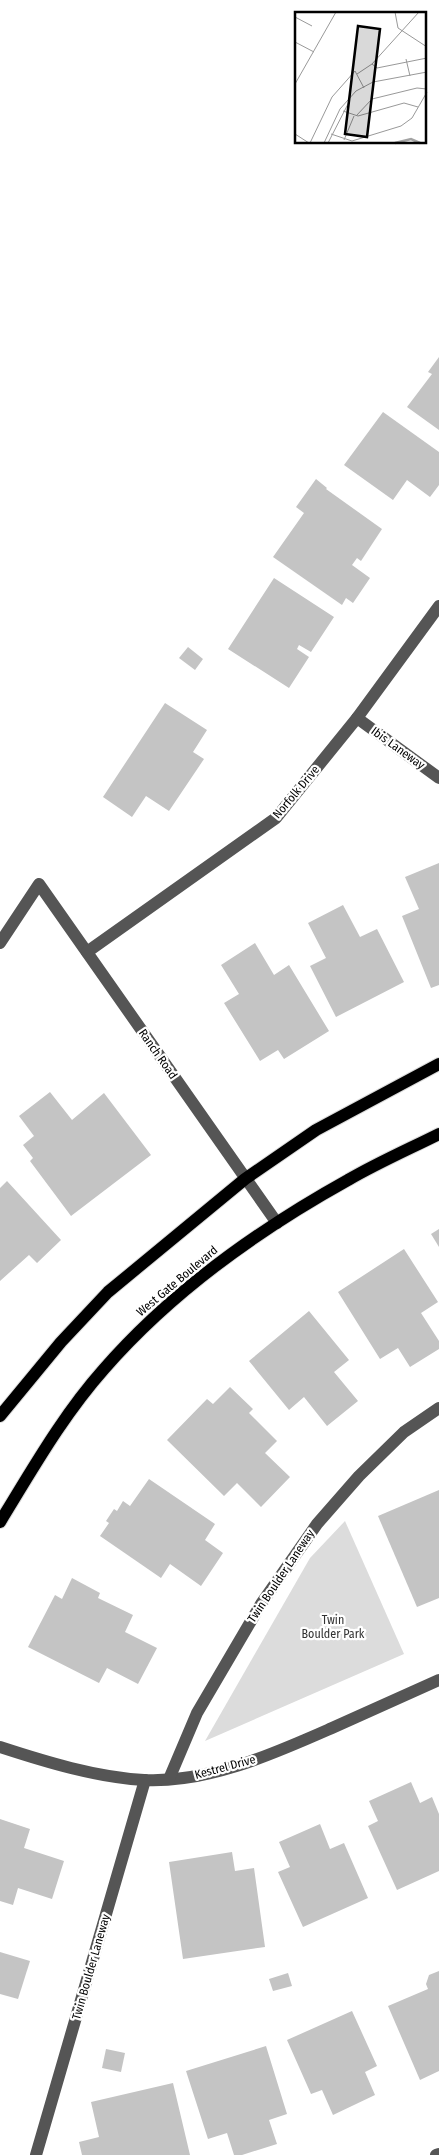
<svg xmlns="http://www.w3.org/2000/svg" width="439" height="2155" viewBox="0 0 439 2155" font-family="'Fira Sans Condensed',sans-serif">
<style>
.green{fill:#dcdcdc}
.building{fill:#c4c4c4}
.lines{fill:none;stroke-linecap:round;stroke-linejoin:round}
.major-casing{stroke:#dbdbdb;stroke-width:14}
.minor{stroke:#555;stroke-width:12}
.major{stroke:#000;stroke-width:12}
.labels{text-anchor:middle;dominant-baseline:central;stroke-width:4.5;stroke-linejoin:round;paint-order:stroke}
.street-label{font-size:12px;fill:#000;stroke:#fff}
.park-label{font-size:12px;fill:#333;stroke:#fff}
.inset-river{fill:none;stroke:#a3a3a3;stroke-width:2.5}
.inset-road{fill:none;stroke:#999;stroke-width:1}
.view{fill:#000;fill-opacity:0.15;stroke:#000;stroke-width:2.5}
.inset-edge{fill:none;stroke:#000;stroke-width:2.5}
</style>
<rect width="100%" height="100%" fill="#fff"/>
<path class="green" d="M345 1521 404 1654 205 1741 310 1558Z"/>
<g class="building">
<path d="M439 357V430L407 407 432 374 428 372Z"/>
<path d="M383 412 439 452V485L430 497 407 480 393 500 344 465Z"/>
<path d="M316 479 327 488 326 489 382 529 361 561 357 558 352 565 370 578 353 603 346 598 342 605 273 557 304 513 296 507Z"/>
<path d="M274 578 334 617 311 652 299 645 297 649 309 657 289 688 228 649Z"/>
<path d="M188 647 203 659 195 670 179 658Z"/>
<path d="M165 703 207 730 193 752 204 759 169 811 146 796 132 817 103 797Z"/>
<path d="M439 863V985L431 988 402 916 419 909 405 877Z"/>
<path d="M343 905 360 937 377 929 404 982 336 1017 310 966 326 958 308 923Z"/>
<path d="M255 943 274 975 289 965 329 1031 284 1059 278 1050 260 1061 224 1003 239 994 221 965Z"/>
<path d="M50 1092 72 1120 104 1093 151 1155 71 1216 30 1161 33 1158 23 1145 34 1136 19 1116Z"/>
<path d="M7 1181 61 1240 37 1263 29 1255 0 1281V1188Z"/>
<path d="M439 1229V1247L431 1234Z"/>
<path d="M404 1249 438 1302 421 1313 439 1341V1349L410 1367 398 1348 380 1359 338 1292Z"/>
<path d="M309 1311 349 1360 334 1372 358 1401 327 1426 304 1397 289 1410 249 1361Z"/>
<path d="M230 1387 253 1409 249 1413 277 1441 265 1453 290 1477 261 1507 237 1483 224 1496 167 1440 207 1399 213 1404Z"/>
<path d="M149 1479 215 1524 205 1540 223 1553 201 1586 170 1564 161 1578 100 1536 109 1523 106 1521 114 1509 117 1511 123 1501 130 1506Z"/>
<path d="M439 1490V1598L417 1607 378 1516Z"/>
<path d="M72 1578 100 1593 98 1598 133 1615 125 1632 157 1648 138 1684 107 1668 99 1683 28 1647 55 1595 62 1599Z"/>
<path d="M411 1782 420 1803 432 1797 439 1814V1871L397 1890 368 1826 378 1821 369 1801Z"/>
<path d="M0 1819 30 1829 24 1848 64 1861 52 1899 18 1888 13 1905 0 1901Z"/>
<path d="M320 1824 330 1849 344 1843 368 1898 303 1927 278 1872 290 1867 279 1842Z"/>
<path d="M232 1852 235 1871 254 1868 265 1947 183 1959 169 1862Z"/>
<path d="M0 1952 30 1961 18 1999 0 1994Z"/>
<path d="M439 1971V2071L420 2080 388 2006 428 1989 426 1984 429 1975Z"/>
<path d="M288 1973 292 1986 273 1991 269 1979Z"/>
<path d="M352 2011 377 2066 365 2072 375 2095 333 2115 322 2090 311 2094 287 2040Z"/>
<path d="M266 2046 287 2114 269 2120 277 2144 242 2155H234L227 2133 208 2139 186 2071Z"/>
<path d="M106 2049 125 2053 121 2072 102 2068Z"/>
<path d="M173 2083 190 2155H82L79 2142 99 2137 91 2102Z"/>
</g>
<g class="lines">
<g class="major-casing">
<g id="major">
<path d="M0 1416 61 1342 108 1292 245 1179 316 1130 439 1064"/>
<path d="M0 1522C32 1470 63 1415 104 1369 172 1291 258 1230 348 1180 377 1163 409 1149 439 1134"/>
</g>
</g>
<g class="minor">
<path d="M357 718 439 778"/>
<path d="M0 943 39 884 277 1223"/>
<path d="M87 952 276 818 357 718 439 606"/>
<path d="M0 1747C46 1762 95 1777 144 1780 209 1783 273 1754 332 1728 367 1712 403 1696 439 1680"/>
<path d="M169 1779 197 1713 261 1604 317 1524 359 1476 404 1432 439 1408"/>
<path d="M36 2155 145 1780"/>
<path d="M436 2155 439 2154"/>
</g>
<use href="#major" class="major"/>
</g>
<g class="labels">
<g class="street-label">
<text transform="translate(398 748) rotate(36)">Ibis Laneway</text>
<text transform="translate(296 792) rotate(-50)">Norfolk Drive</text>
<text transform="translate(158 1054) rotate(55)">Ranch Road</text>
<text transform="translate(177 1281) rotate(-40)">West Gate Boulevard</text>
<text transform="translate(281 1576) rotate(-56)">Twin Boulder Laneway</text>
<text transform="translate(225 1767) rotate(-15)">Kestrel Drive</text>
<text transform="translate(91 1967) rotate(-74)">Twin Boulder Laneway</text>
</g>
<g class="park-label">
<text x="333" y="1620">Twin<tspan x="333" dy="14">Boulder Park</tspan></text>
</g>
</g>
<g transform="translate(295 12)">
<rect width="131" height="131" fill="#fff"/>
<path class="inset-river" d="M100 131 116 127 125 131"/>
<path class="inset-road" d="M100 0 103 16 132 35M0 5 17 14M0 30 19 40M111 47 115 64M77 52 82 56 132 46M62 62 77 52 124 0M0 72 41 0M48 99 63 104 109 91 123 95M61 104 77 87 122 76 132 77M0 122 14 131M36 122 57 129 106 114 117 106 132 80M49 128 59 104M15 131 37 85 60 59 69 76M29 131 45 97 61 79 78 70 132 60M33 131 54 90"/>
<path class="view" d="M63 14 85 17 72 125 50 122Z"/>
<rect width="131" height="131" class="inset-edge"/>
</g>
</svg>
